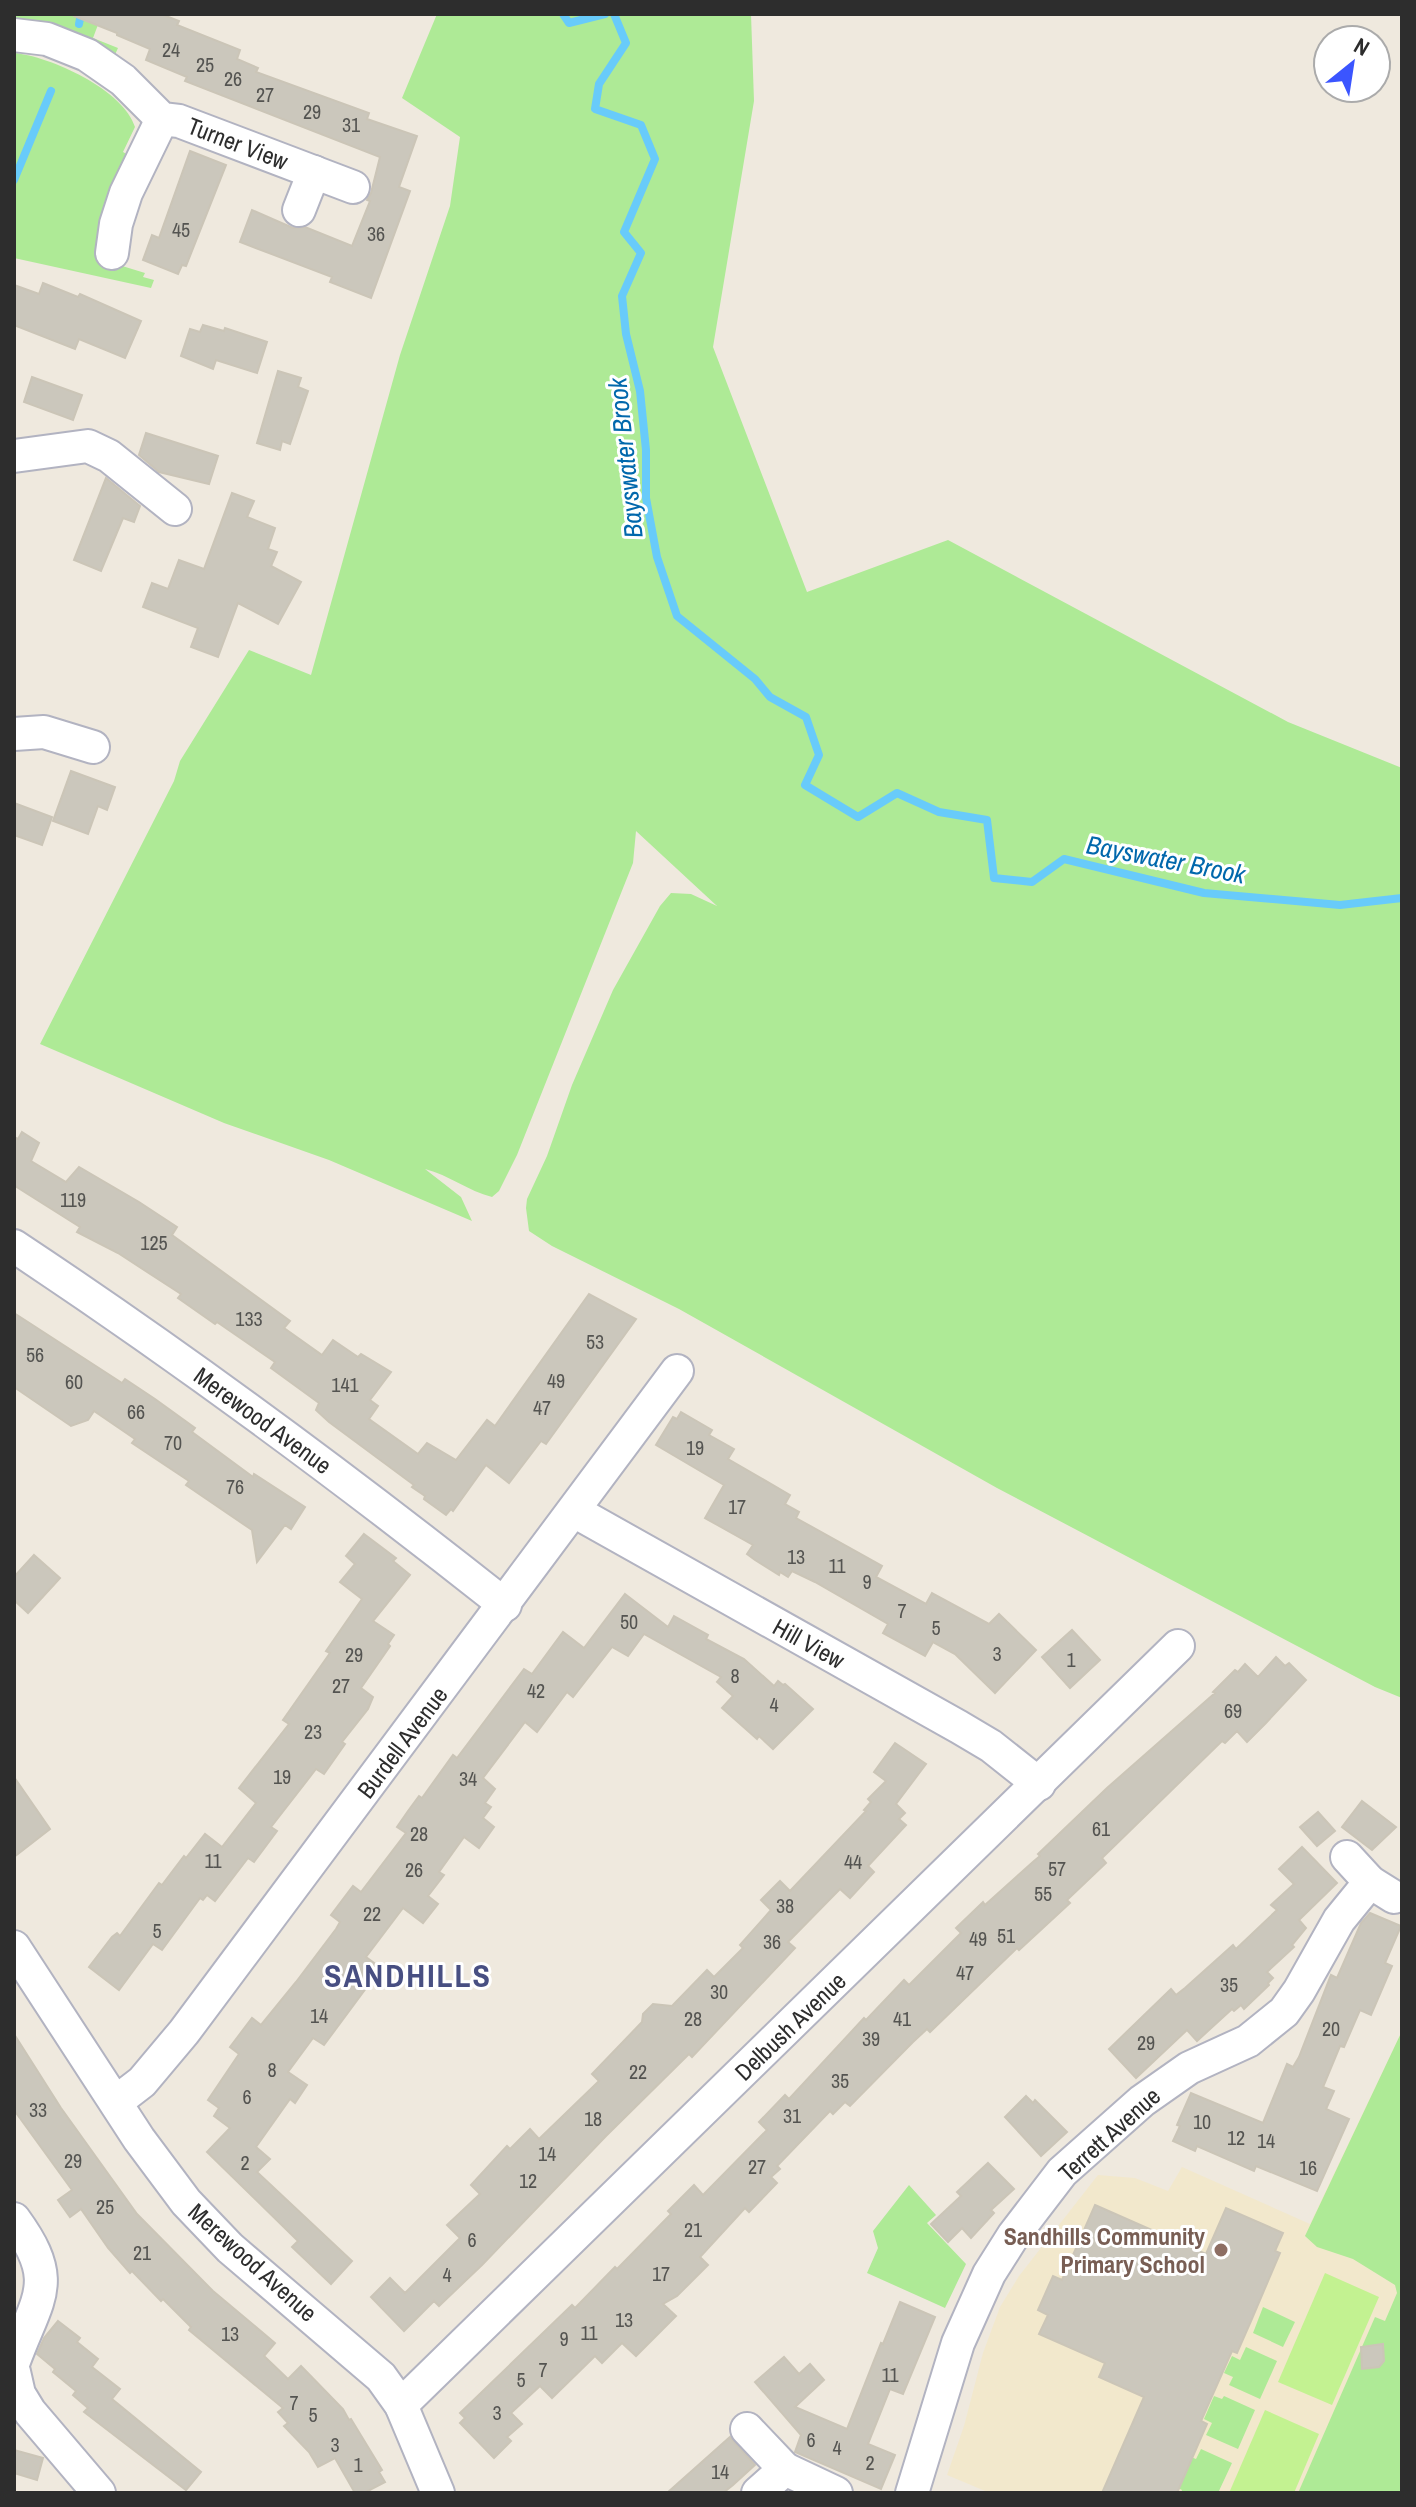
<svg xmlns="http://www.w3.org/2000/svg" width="1416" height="2507" viewBox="0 0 1416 2507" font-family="'Archivo Narrow',sans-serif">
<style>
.education{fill:#f2e8cc}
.green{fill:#aeea96}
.pitch{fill:#c3f291}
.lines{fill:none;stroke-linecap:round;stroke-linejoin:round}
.stream{stroke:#68cbfa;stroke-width:8}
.building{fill:#cbc7bc;stroke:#cbc5b7;stroke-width:2}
.minor-casing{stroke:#b2b3c1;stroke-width:36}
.minor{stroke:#fff;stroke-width:32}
.education-dot{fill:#8d6e63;stroke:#fff;stroke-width:3}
.labels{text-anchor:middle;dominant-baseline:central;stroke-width:6;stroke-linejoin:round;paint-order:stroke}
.number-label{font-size:20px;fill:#545451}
.street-label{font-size:24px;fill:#2d2d2d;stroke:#fff}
.education-label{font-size:24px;font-weight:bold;fill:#785e54;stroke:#fff;text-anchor:end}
.water-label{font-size:26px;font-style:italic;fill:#0168ac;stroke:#fff}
.district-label{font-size:32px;font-weight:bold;letter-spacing:2px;fill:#484f82;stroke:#fff}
</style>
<rect width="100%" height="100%" fill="#efe9de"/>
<path class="education" d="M1402 2031V2493H990L947 2475 964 2426 983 2353 1000 2307 1019 2276 1098 2175 1135 2178 1168 2191 1182 2167 1310 2224Z"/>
<g class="green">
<path d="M14 14H102L93 38 118 48 113 59 14 23Z"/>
<path d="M437 14H751L754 101 713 347 807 592 948 540 1288 722 1402 768V1698L1375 1687 997 1488 679 1309 552 1246 529 1231 526 1208 527 1199 547 1156 572 1085 613 990 660 906 671 893 691 894 717 906 636 831 633 863 517 1155 499 1191 492 1197C468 1191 449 1175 425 1169L461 1197 472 1221 329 1160 224 1123 40 1044 174 781 180 761 249 650 311 675 400 355 450 206 460 137 402 98Z"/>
<path d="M14 53C50 56 124 90 135 127L123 152 135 159 119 265 145 273 143 277 154 280 151 288 14 258Z"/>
<path d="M1402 2031V2493H1298L1375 2317 1385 2321 1397 2293 1395 2285 1353 2259 1317 2247 1305 2236Z"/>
<path d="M909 2185 936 2215 927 2223 966 2264 945 2308 867 2273 878 2248 873 2231Z"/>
<path d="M1263 2307 1295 2322 1283 2347 1253 2333Z"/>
<path d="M1246 2347 1277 2361 1260 2399 1229 2385 1233 2377 1224 2373 1232 2356 1240 2360Z"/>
<path d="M1214 2396 1222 2399 1224 2396 1255 2410 1238 2449 1206 2435 1212 2423 1204 2419Z"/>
<path d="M1201 2449 1232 2463 1218 2493H1181L1182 2490 1174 2486 1188 2456 1196 2459Z"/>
</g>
<g class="pitch">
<path d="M1325 2273 1379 2297 1332 2405 1278 2382Z"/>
<path d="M1265 2410 1319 2434 1294 2493H1229Z"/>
</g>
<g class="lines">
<g class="stream">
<path d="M563 14 569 23 605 14"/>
<path d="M614 14 626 43 599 84 595 109 641 125 655 159 624 232 641 253 622 296 626 334 640 391 646 450V498L657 557 677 616 755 679 770 697 806 717 819 755 805 785 858 817 897 793 939 812 987 820 994 878 1032 882 1064 859 1204 893 1340 905 1402 898"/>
<path d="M79 24 81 14"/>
<path d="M14 180 51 91"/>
</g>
</g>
<g class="building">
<path d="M74 14H161L179 21 177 25 240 50 237 59 258 68 256 72 369 113 367 119 417 136 399 187 410 191 371 298 330 282 332 277 240 242 252 210 293 228 305 227 352 246 370 201 367 200 371 193 380 157 185 81 187 77 146 60 150 49 117 35V33L74 16Z"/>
<path d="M190 151 226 165 186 266 182 265 178 274 143 260 152 235 159 238Z"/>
<path d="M43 283 78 297 80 294 141 321 125 358 79 339 75 349 14 325V285L39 294Z"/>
<path d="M203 325 224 331 225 328 267 342 257 373 216 360 213 369 181 356 190 329 200 332Z"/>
<path d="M278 371 301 378 298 387 308 391 290 444 282 441 280 450 257 443Z"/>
<path d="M32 377 82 395 73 420 24 402Z"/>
<path d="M146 433 218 456 209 484 159 472 139 455Z"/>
<path d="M106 478 140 506 134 522 123 518 101 571 74 560Z"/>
<path d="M232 493 254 501 247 517 275 528 268 549 277 552 271 566 301 582 278 624 238 603 218 657 191 647 198 628 143 607 152 583 168 589 179 560 204 569Z"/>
<path d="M71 771 115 787 107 810 98 806 88 834 53 821Z"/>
<path d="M14 803 52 817 42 845 14 835Z"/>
<path d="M22 1132 39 1143 31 1161 66 1182 79 1167 139 1202 177 1227 172 1235 290 1321 284 1328 322 1355 333 1340 358 1357 361 1354 391 1372 370 1400 378 1406 369 1419 418 1454 427 1443 456 1460 487 1420 495 1426 589 1294 636 1319 546 1444 541 1441 509 1483 486 1465 453 1511 451 1509 446 1515 424 1499 425 1496 412 1487 414 1485 329 1422 316 1410 319 1403 271 1368 275 1362 217 1322 215 1324 178 1298 181 1294 118 1253 77 1232 80 1227 15 1186 14 1188V1137L18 1139Z"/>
<path d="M14 1313 122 1383 125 1379 155 1399 195 1428 192 1432 253 1477 254 1474 305 1507 291 1529 285 1525 257 1562 252 1530 186 1485 189 1481 132 1443 135 1439 94 1411 88 1420 71 1426 14 1387Z"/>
<path d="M681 1412 712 1430 709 1435 734 1449 728 1459 790 1495 785 1504 799 1512 796 1518 882 1566 876 1577 926 1604 932 1593 989 1624 999 1614 1036 1650 995 1693 955 1654 933 1642 925 1656 883 1633 888 1624 815 1582 792 1571 788 1577 780 1572 779 1575 755 1560 747 1554 753 1545 705 1518 724 1485 656 1445 673 1417 677 1419Z"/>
<path d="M364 1534 396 1558 393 1561 410 1575 373 1621 394 1635 388 1644 390 1646 361 1688 373 1697 368 1709 342 1742 345 1744 324 1774 316 1769 271 1827 277 1831 254 1862 248 1858 215 1901 207 1895 203 1900 200 1898 162 1950 153 1944 119 1990 89 1967 112 1937 117 1933 120 1936 159 1883 162 1885 184 1856 186 1858 205 1834 222 1847 256 1803 239 1788 289 1724 283 1720 330 1653 326 1651 362 1599 340 1582 355 1564 346 1556Z"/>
<path d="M34 1555 60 1578 28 1613 14 1600V1577Z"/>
<path d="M625 1594 668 1627 674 1616 708 1635 706 1639 744 1659 774 1686 778 1681 783 1685 785 1684 813 1709 773 1749 759 1736 757 1739 722 1708 733 1696 717 1682 721 1677 644 1634 628 1656 612 1647 573 1697 567 1692 537 1732 525 1722 483 1778 495 1789 485 1803 491 1807 483 1818 494 1827 479 1848 464 1837 439 1872 444 1875 428 1896 438 1904 423 1923 403 1908 366 1957 381 1968 324 2045 313 2038 288 2072 307 2085 295 2103 290 2099 256 2147 270 2159 257 2172 352 2261 331 2284 292 2247 298 2241 207 2152 230 2128 214 2116 219 2108 208 2100 239 2054 230 2047 252 2018 261 2025 296 1982 336 1929 340 1922 331 1915 353 1886 361 1892 406 1833 397 1827 408 1811 419 1796 422 1798 453 1755 457 1758 524 1669 532 1674 563 1632 584 1648Z"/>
<path d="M1072 1630 1100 1660 1070 1688 1042 1657Z"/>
<path d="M1276 1657 1285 1666 1289 1663 1306 1680 1265 1724 1247 1742 1237 1731 1225 1743 1222 1741 1102 1858 1106 1863 1067 1900 1070 1903 1019 1950 1017 1948 930 2032 927 2029 913 2042 850 2106 845 2102 833 2114 830 2111 777 2166 780 2169 771 2177 777 2183 749 2212 745 2208 700 2257 708 2265 677 2296 663 2304 676 2316 636 2356 622 2343 602 2363 595 2356 552 2398 540 2386 511 2413 522 2424 507 2437 511 2441 494 2458 460 2423 465 2418 460 2413 572 2305 575 2308 615 2267 617 2269 671 2214 668 2211 694 2185 703 2195 767 2130 759 2122 785 2095 789 2099 864 2018 866 2020 904 1980 909 1985 961 1933 956 1928 983 1902 985 1905 1034 1861 1040 1856 1038 1854 1107 1788 1215 1693 1213 1692 1235 1670 1238 1672 1245 1664 1258 1677Z"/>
<path d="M895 1743 926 1764 896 1804 905 1813 899 1819 906 1825 868 1866 874 1872 850 1898 840 1889 788 1942 795 1948 692 2057 689 2054 606 2136 482 2265 439 2306 434 2301 404 2331 371 2297 390 2278 405 2293 460 2238 447 2225 480 2194 471 2185 507 2146 510 2149 530 2129 539 2139 599 2081 592 2074 642 2022 643 2014 653 2004 672 2006 707 1970 714 1977 743 1948 740 1945 771 1910 761 1900 780 1881 790 1891 866 1811 864 1810 871 1802 868 1799 886 1781 874 1772Z"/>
<path d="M14 1777 50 1829 14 1857Z"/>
<path d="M1362 1801 1396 1827 1372 1850 1342 1827Z"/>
<path d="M1318 1812 1335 1831 1317 1846 1300 1827Z"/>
<path d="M1302 1847 1337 1883 1299 1920 1306 1928 1292 1945 1294 1947 1267 1972 1273 1978 1268 1983 1269 1985 1244 2009 1241 2005 1234 2011 1232 2009 1197 2041 1187 2030 1136 2078 1109 2049 1171 1989 1176 1995 1185 1988 1233 1945 1236 1949 1277 1910 1271 1905 1294 1884 1279 1869Z"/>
<path d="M1370 1913 1401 1926 1385 1963 1392 1966 1371 2015 1360 2010 1344 2047 1340 2046 1323 2087 1334 2091 1326 2109 1349 2119 1317 2191 1256 2166 1254 2171 1197 2146 1195 2151 1173 2141 1180 2126 1177 2125 1191 2093 1263 2123 1287 2064 1293 2067 1299 2057 1331 1975 1337 1978 1361 1923Z"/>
<path d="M14 2034 61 2108 137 2214 213 2291 275 2343 264 2356 288 2379 301 2366 343 2409 349 2420 351 2419 382 2470 379 2472 385 2482 364 2493H355L335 2458 318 2467 309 2452 284 2426 288 2423 278 2412 283 2408 189 2330 191 2327 163 2299 161 2301 132 2271 130 2273 108 2248 81 2209 70 2217 58 2200 72 2190 14 2110Z"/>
<path d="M1026 2096 1033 2103 1035 2100 1067 2132 1041 2156 1005 2117Z"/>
<path d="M988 2163 1014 2189 991 2210 994 2213 971 2238 962 2228 948 2242 931 2224 961 2196 957 2192Z"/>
<path d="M1095 2205 1206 2254 1226 2208 1283 2233 1275 2251 1280 2253 1251 2321 1237 2353 1232 2351 1201 2421 1207 2424 1177 2493H1102L1144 2397 1099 2377 1105 2363 1039 2334 1048 2315 1038 2310 1053 2276 1062 2280Z"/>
<path d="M900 2302 935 2317 903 2394 890 2389 868 2444 895 2455 881 2489 795 2452 801 2435 755 2382 784 2357 799 2374 810 2364 824 2380 795 2407 847 2429 881 2343 883 2344Z"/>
<path d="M58 2321 80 2338 77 2342 98 2359 92 2367 120 2389 112 2399 201 2472 186 2490 84 2412 88 2408 73 2395 76 2391 53 2372 55 2369 37 2354 44 2338Z"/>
<path d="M1383 2344 1384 2361 1379 2367 1362 2369 1361 2347Z"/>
<path d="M730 2437 755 2465 733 2485 723 2493H667Z"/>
<path d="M14 2450 43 2458 37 2480 14 2473Z"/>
</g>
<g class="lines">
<g class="minor-casing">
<g id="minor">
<path d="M14 35 47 39 87 55 123 80 162 119 179 121 353 187"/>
<path d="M299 210 314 172"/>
<path d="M112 253 116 224 126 193 162 119"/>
<path d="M14 456 88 446 109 456 175 509"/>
<path d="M14 734 44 732 93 747"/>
<path d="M14 1246C183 1358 346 1479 505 1605"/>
<path d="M574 1511 959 1727 991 1746 1039 1784"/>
<path d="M1347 1857 1370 1882 1394 1897"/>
<path d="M14 1947 139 2139 186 2202 230 2248 381 2377 401 2405 438 2493"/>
<path d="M116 2102 142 2082 184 2032 677 1371"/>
<path d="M14 2219C60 2282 38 2296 14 2361"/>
<path d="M14 2372 19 2394 30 2412 99 2493"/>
<path d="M401 2405 1178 1646"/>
<path d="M747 2429 785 2469"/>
<path d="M758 2493 785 2469 836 2493"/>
<path d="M912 2493 958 2343 989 2274 1013 2236 1062 2172 1142 2101 1189 2068 1248 2041 1284 2012 1299 1991 1339 1920 1370 1882"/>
</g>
</g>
<use href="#minor" class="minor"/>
</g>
<circle class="education-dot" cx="1221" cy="2250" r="8"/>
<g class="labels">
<g class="number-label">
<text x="171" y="49">24</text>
<text x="205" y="64">25</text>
<text x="233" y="78">26</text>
<text x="265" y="94">27</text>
<text x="312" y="111">29</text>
<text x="351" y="124">31</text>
<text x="181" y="229">45</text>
<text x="376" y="233">36</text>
<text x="73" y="1199">119</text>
<text x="154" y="1242">125</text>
<text x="249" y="1318">133</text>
<text x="595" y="1341">53</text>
<text x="35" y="1354">56</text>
<text x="556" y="1380">49</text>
<text x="74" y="1381">60</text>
<text x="345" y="1384">141</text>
<text x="542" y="1407">47</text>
<text x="136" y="1411">66</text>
<text x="173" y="1442">70</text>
<text x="695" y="1447">19</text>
<text x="235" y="1486">76</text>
<text x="737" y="1506">17</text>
<text x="796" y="1556">13</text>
<text x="837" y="1565">11</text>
<text x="867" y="1581">9</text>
<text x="902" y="1610">7</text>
<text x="629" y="1621">50</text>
<text x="936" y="1627">5</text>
<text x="997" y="1653">3</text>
<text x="354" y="1654">29</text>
<text x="1071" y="1659">1</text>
<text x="735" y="1675">8</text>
<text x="341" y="1685">27</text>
<text x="536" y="1690">42</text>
<text x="774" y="1704">4</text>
<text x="1233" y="1710">69</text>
<text x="313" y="1731">23</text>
<text x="282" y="1776">19</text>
<text x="468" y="1778">34</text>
<text x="1101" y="1828">61</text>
<text x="419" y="1833">28</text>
<text x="213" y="1860">11</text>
<text x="853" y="1861">44</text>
<text x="1057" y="1868">57</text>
<text x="414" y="1869">26</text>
<text x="1043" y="1893">55</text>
<text x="785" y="1905">38</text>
<text x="372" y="1913">22</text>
<text x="157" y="1930">5</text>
<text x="1006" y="1935">51</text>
<text x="978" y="1938">49</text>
<text x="772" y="1941">36</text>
<text x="965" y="1972">47</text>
<text x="1229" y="1984">35</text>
<text x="719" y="1991">30</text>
<text x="319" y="2015">14</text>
<text x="693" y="2018">28</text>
<text x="902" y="2018">41</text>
<text x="1331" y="2028">20</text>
<text x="871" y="2038">39</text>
<text x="1146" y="2042">29</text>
<text x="272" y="2069">8</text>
<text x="638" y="2071">22</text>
<text x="840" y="2080">35</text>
<text x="247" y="2096">6</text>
<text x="38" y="2109">33</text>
<text x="792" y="2115">31</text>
<text x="593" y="2118">18</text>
<text x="1202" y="2121">10</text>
<text x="1236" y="2137">12</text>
<text x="1266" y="2140">14</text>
<text x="547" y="2153">14</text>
<text x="73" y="2160">29</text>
<text x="245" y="2162">2</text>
<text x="757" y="2166">27</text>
<text x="1308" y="2167">16</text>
<text x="528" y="2180">12</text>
<text x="105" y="2206">25</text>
<text x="693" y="2229">21</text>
<text x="472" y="2239">6</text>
<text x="142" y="2252">21</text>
<text x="661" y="2273">17</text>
<text x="447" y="2274">4</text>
<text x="624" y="2319">13</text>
<text x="589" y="2332">11</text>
<text x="230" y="2333">13</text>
<text x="564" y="2338">9</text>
<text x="543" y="2369">7</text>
<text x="890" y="2374">11</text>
<text x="521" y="2379">5</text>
<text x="294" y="2402">7</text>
<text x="497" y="2412">3</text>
<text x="313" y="2414">5</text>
<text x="811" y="2439">6</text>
<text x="335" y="2444">3</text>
<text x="837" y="2447">4</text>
<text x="870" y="2462">2</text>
<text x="358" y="2464">1</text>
<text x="720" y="2471">14</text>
</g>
<g class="street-label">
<text transform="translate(238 143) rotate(21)">Turner View</text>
<text transform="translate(263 1420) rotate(36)">Merewood Avenue</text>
<text transform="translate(809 1643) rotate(29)">Hill View</text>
<text transform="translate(402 1742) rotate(-53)">Burdell Avenue</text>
<text transform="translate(790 2026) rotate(-44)">Delbush Avenue</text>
<text transform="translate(1109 2134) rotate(-42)">Terrett Avenue</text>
<text transform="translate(253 2262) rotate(42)">Merewood Avenue</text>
</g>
<g class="education-label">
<text x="1205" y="2236">Sandhills Community<tspan x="1205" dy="28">Primary School</tspan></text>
</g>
<g class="water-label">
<text transform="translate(625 458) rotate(-96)">Bayswater Brook</text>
<text transform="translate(1166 859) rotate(11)">Bayswater Brook</text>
</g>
<g class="district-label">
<text x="408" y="1975">SANDHILLS</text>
</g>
</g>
<rect width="1416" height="2507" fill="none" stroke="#2d2d2d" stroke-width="32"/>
<g transform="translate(1352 64) rotate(30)"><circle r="38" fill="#ffffff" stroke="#ababab" stroke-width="2"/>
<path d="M0-6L14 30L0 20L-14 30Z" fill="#3b55ff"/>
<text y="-12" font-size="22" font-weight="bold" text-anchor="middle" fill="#2d2d2d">N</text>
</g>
</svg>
